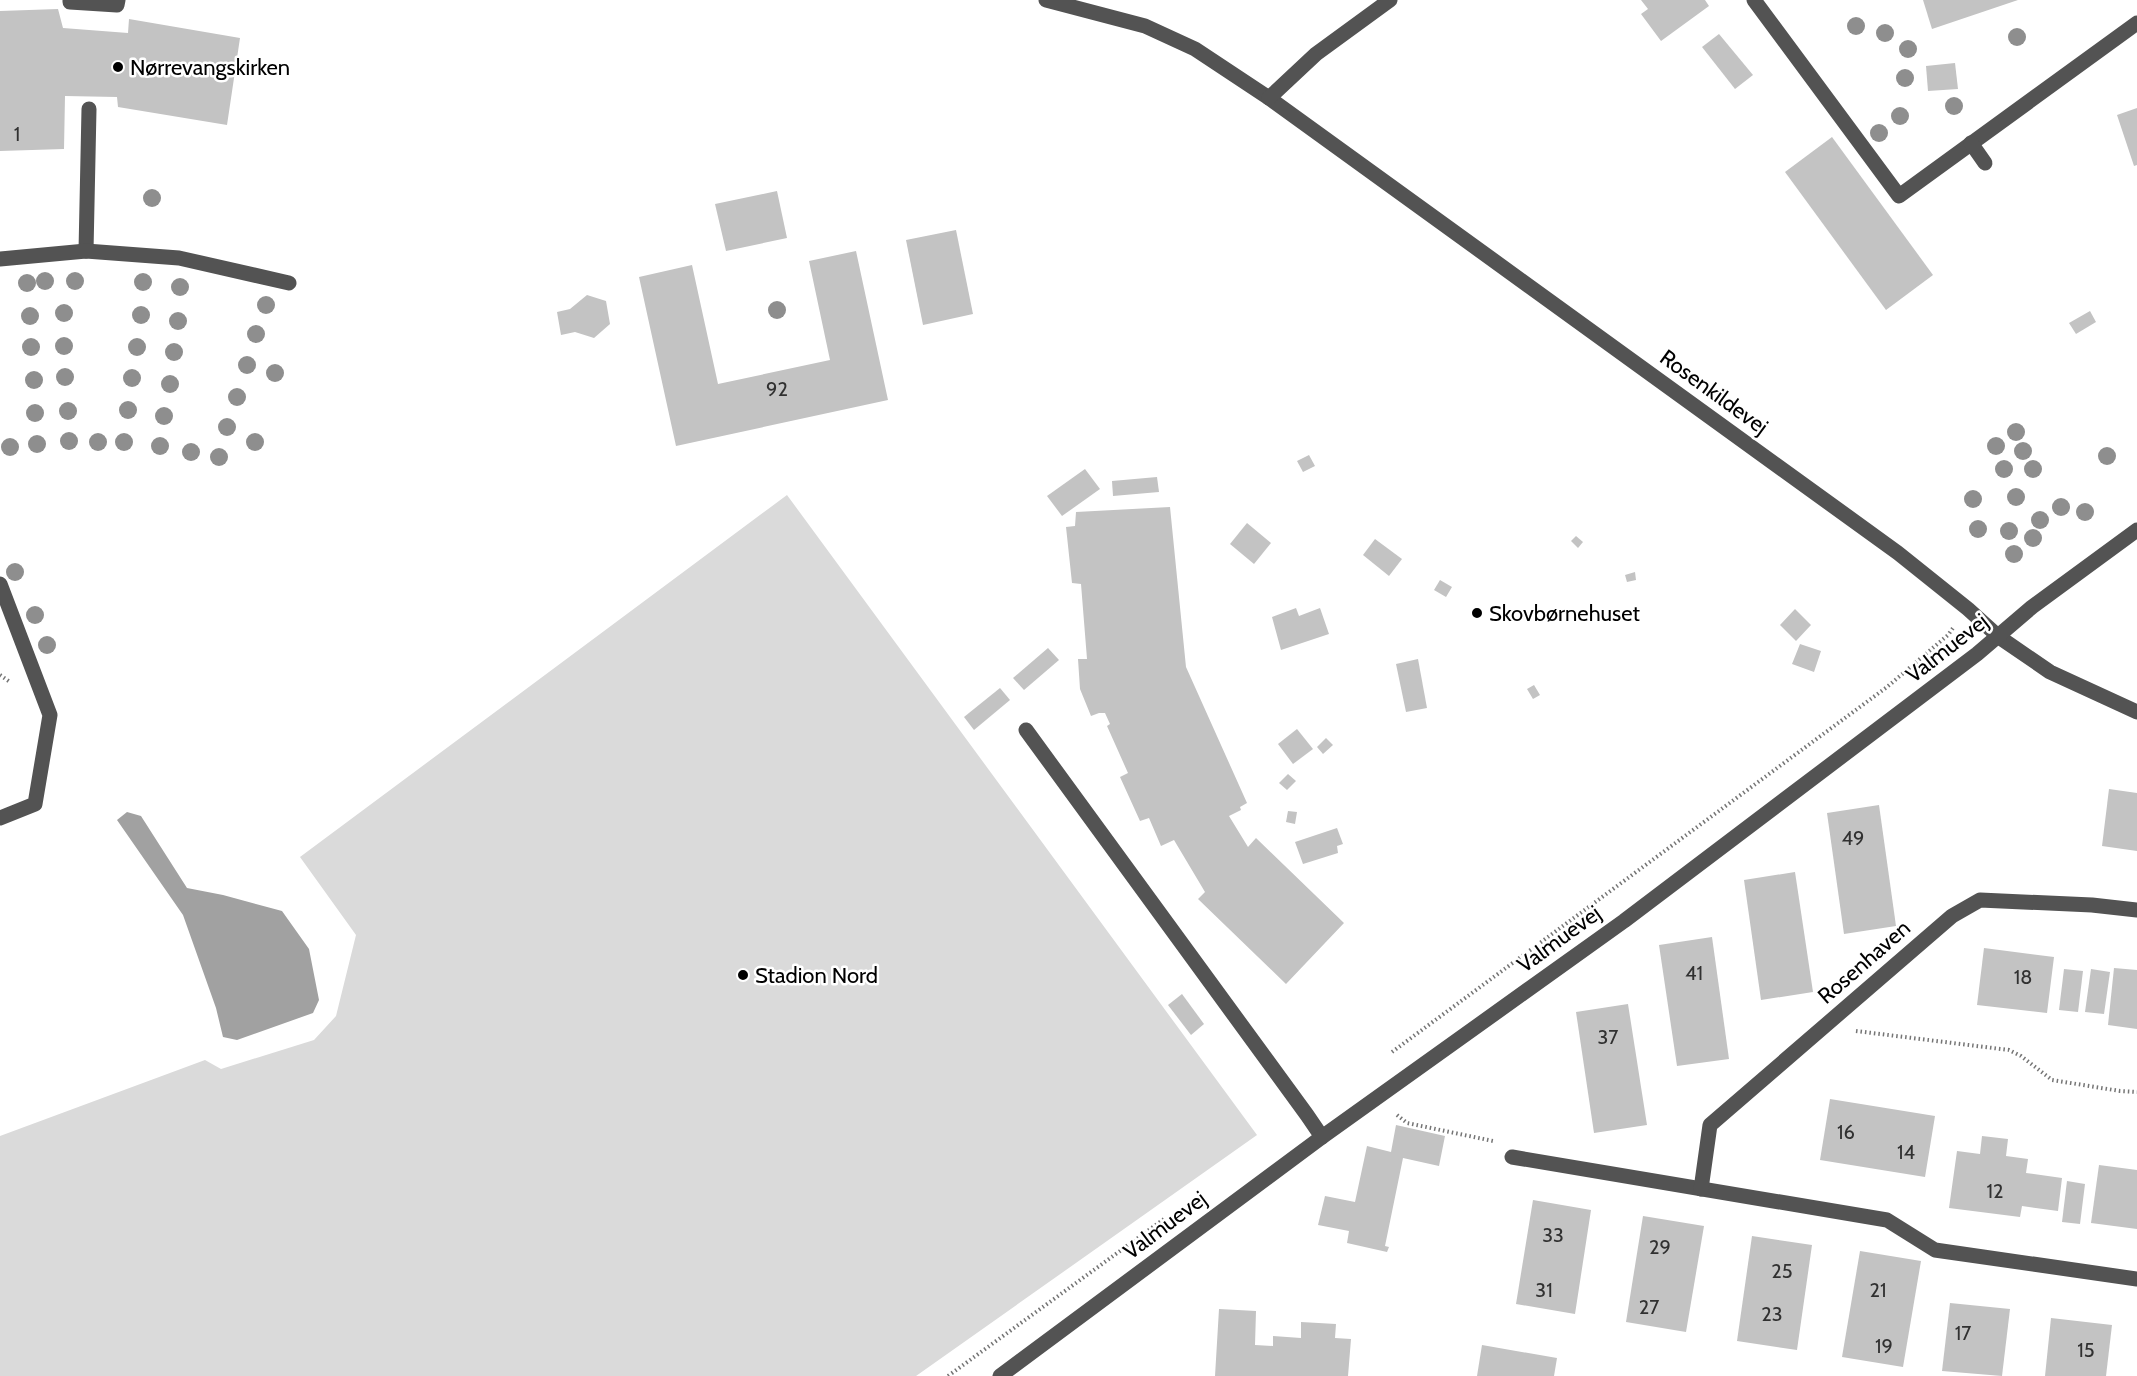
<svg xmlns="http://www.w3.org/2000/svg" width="2137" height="1376" viewBox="0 0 2137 1376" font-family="Cabin,sans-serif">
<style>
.green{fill:#dadada}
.water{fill:#a1a1a1}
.building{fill:#c3c3c3}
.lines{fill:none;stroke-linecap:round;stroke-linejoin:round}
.path{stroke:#757575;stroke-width:4;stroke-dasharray:1.5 3;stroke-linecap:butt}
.minor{stroke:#535353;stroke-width:15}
.tree{fill:#8e8e8e}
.poi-dot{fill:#000;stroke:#fff;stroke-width:2}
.labels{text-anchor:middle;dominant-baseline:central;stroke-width:5;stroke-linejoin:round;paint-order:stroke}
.number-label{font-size:20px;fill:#313131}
.poi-label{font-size:22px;fill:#000;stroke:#fff;text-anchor:start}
.street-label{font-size:22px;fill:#000;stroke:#fff}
</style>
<rect width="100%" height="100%" fill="#fff"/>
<path class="green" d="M787 495 1257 1135 916 1376H0V1136L205 1060 221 1069 314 1040 336 1016 356 935 300 857Z"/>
<path class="water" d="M127 812 141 816 187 888 223 895 282 911 309 949 319 1000 313 1013 237 1040 223 1037 216 1008 183 915 117 820Z"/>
<g class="building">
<path d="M1641 0H1705L1709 6 1661 41 1641 14 1648 9Z"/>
<path d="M1923 0H2018L1932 29Z"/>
<path d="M58 9 63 28 128 33 129 19 240 38 227 125 118 107 117 97 65 96 64 149 0 151V11Z"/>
<path d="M1719 34 1753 75 1735 89 1702 47Z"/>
<path d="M1955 63 1958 89 1928 91 1926 66Z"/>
<path d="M2137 108V165L2134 166 2117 115Z"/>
<path d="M1832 137 1933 275 1886 310 1785 172Z"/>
<path d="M777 191 787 238 726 251 715 204Z"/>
<path d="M956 230 973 314 923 325 906 240Z"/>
<path d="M856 251 888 400 676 446 639 277 692 265 718 384 830 360 809 261Z"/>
<path d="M587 295 606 301 610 324 594 338 575 332 561 335 557 312 570 309Z"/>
<path d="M2090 311 2096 322 2076 334 2069 323Z"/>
<path d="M1309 455 1315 466 1303 472 1297 461Z"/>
<path d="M1085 469 1100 489 1062 516 1047 496Z"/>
<path d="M1157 477 1159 492 1113 496 1112 481Z"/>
<path d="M1170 507 1186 667 1247 803 1240 807 1241 810 1229 816 1248 847 1256 838 1344 923 1286 984 1198 899 1205 892 1174 840 1161 846 1149 818 1140 821 1120 777 1128 773 1107 726 1110 724 1105 713H1099L1091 716 1080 689 1078 659H1087L1081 584 1072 583 1066 527 1075 526 1076 512Z"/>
<path d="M1247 523 1271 543 1254 564 1230 544Z"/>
<path d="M1576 536 1583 542 1578 548 1571 541Z"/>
<path d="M1375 539 1402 559 1389 576 1363 555Z"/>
<path d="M1635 572 1636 580 1627 582 1625 575Z"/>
<path d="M1440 580 1452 587 1446 597 1434 590Z"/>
<path d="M1296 608 1299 616 1320 608 1329 634 1281 650 1272 617Z"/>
<path d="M1795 609 1811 625 1796 641 1780 625Z"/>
<path d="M1800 644 1821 651 1814 672 1792 664Z"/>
<path d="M1048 648 1059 660 1024 690 1013 678Z"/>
<path d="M1418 659 1427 708 1406 712 1396 664Z"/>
<path d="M1534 685 1540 695 1533 699 1527 689Z"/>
<path d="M1000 688 1010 700 974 730 964 717Z"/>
<path d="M1297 729 1313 749 1293 764 1278 744Z"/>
<path d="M1326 738 1333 745 1323 754 1317 747Z"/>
<path d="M1288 774 1296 781 1287 790 1279 783Z"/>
<path d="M2109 789 2137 793V851L2102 846Z"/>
<path d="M1879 805 1896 926 1844 934 1827 813Z"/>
<path d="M1288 811 1297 812 1295 824 1286 822Z"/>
<path d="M1337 828 1343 844 1337 846 1338 853 1303 864 1295 842Z"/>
<path d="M1795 872 1813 992 1761 1000 1744 880Z"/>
<path d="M1712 937 1729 1059 1677 1066 1659 945Z"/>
<path d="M1984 948 2054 957 2047 1013 1977 1005Z"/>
<path d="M2114 968 2137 970V1029L2108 1025Z"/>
<path d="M2064 969 2083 971 2078 1012 2059 1010Z"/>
<path d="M2091 969 2110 972 2104 1014 2085 1012Z"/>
<path d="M1182 994 1204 1024 1191 1035 1168 1005Z"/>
<path d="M1628 1004 1647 1125 1594 1133 1576 1012Z"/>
<path d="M1830 1099 1935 1116 1925 1177 1820 1160Z"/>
<path d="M1396 1125 1445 1136 1439 1166 1403 1158 1385 1246 1389 1247 1387 1252 1347 1243 1349 1231 1318 1225 1325 1196 1355 1202 1367 1146 1391 1152Z"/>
<path d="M1982 1136 2008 1139 2006 1156 2028 1159 2026 1173 2062 1178 2058 1211 2022 1206 2020 1217 1949 1208 1957 1151 1980 1154Z"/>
<path d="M2099 1165 2137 1170V1229L2091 1223Z"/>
<path d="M2067 1181 2085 1184 2080 1224 2062 1222Z"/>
<path d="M1533 1200 1591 1210 1575 1314 1516 1304Z"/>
<path d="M1643 1216 1704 1226 1686 1332 1626 1322Z"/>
<path d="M1752 1236 1812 1245 1797 1350 1737 1341Z"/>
<path d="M1860 1251 1921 1261 1903 1367 1842 1357Z"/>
<path d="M1950 1303 2010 1309 2002 1376 1942 1371Z"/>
<path d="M1219 1309 1256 1311 1255 1345 1273 1346V1336L1301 1338V1322L1336 1324 1335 1338 1351 1339 1348 1376H1215Z"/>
<path d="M2051 1318 2112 1325 2106 1376H2045Z"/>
<path d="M1482 1345 1557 1358 1554 1376H1477Z"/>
</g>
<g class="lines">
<g class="path">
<path d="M0 675 10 682"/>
<path d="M1856 1031 2009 1050 2021 1056 2052 1080 2120 1091 2137 1092"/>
<path d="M1392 1052 1887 687 1948 635 1953 628"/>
<path d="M1397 1115 1407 1123 1493 1141"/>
<path d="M948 1376 1164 1219"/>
</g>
<g class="minor">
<path d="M70 0V2L117 5 118 0"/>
<path d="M1046 0 1145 26 1195 49 1269 98 1898 553 1968 609 1999 637 2050 672 2137 712"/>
<path d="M1754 0 1899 196 2137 23"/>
<path d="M1269 98 1316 54 1390 0"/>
<path d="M1971 143 1985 163"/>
<path d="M86 251 89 109"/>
<path d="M0 259 86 251 179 258 289 283"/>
<path d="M0 584 50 715 35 804 0 818"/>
<path d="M1026 730 1307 1115 1322 1137"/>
<path d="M1512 1157 1887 1220 1935 1250 2137 1279"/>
<path d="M1701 1189 1710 1125 1952 916 1980 900 2092 905 2137 910"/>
<path d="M1000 1376 1322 1137 1624 921 1977 654 2032 607 2137 530"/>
</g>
</g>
<g class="tree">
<circle cx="1856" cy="26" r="9"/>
<circle cx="1885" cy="33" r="9"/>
<circle cx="2017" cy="37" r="9"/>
<circle cx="1908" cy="49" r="9"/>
<circle cx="1905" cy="78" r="9"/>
<circle cx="1954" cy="106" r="9"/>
<circle cx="1900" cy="116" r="9"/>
<circle cx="1879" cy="133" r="9"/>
<circle cx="152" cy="198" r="9"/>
<circle cx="45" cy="281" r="9"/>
<circle cx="75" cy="281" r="9"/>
<circle cx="143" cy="282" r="9"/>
<circle cx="27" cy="283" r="9"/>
<circle cx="180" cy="287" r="9"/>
<circle cx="266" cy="305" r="9"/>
<circle cx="777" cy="310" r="9"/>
<circle cx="64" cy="313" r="9"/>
<circle cx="141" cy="315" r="9"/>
<circle cx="30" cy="316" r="9"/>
<circle cx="178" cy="321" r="9"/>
<circle cx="256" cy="334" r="9"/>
<circle cx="64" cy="346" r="9"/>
<circle cx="31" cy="347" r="9"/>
<circle cx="137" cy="347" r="9"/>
<circle cx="174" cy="352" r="9"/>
<circle cx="247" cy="365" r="9"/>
<circle cx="275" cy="373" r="9"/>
<circle cx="65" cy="377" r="9"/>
<circle cx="132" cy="378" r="9"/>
<circle cx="34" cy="380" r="9"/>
<circle cx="170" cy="384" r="9"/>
<circle cx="237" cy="397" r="9"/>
<circle cx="128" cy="410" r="9"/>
<circle cx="68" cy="411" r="9"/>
<circle cx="35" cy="413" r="9"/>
<circle cx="164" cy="416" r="9"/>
<circle cx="227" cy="427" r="9"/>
<circle cx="2016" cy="432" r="9"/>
<circle cx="69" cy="441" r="9"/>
<circle cx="98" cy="442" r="9"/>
<circle cx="124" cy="442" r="9"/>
<circle cx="255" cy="442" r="9"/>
<circle cx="37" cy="444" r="9"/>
<circle cx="160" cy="446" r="9"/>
<circle cx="1996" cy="446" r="9"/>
<circle cx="10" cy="447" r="9"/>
<circle cx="2023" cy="451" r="9"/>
<circle cx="191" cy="452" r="9"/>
<circle cx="2107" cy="456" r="9"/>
<circle cx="219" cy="457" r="9"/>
<circle cx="2004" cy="469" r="9"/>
<circle cx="2033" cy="469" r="9"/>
<circle cx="2016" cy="497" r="9"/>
<circle cx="1973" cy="499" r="9"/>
<circle cx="2061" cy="507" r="9"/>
<circle cx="2085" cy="512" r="9"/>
<circle cx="2040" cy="520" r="9"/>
<circle cx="1978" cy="529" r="9"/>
<circle cx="2009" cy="531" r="9"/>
<circle cx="2033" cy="538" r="9"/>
<circle cx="2014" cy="554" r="9"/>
<circle cx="15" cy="572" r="9"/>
<circle cx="35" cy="615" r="9"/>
<circle cx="47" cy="645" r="9"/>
</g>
<g class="poi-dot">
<circle cx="118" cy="67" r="6"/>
<circle cx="1477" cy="613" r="6"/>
<circle cx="743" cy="975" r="6"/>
</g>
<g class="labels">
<g class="number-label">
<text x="17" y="134">1</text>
<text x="777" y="389">92</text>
<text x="1853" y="838">49</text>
<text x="1694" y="973">41</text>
<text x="2023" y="977">18</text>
<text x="1608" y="1037">37</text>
<text x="1846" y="1132">16</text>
<text x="1906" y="1152">14</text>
<text x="1995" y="1191">12</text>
<text x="1553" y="1235">33</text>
<text x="1660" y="1247">29</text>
<text x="1782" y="1271">25</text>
<text x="1544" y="1290">31</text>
<text x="1878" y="1290">21</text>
<text x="1649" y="1307">27</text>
<text x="1772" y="1314">23</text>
<text x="1963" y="1333">17</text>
<text x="1884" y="1346">19</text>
<text x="2086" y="1350">15</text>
</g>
<g class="poi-label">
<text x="130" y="67">Nørrevangskirken</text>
<text x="1489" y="613">Skovbørnehuset</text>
<text x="755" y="975">Stadion Nord</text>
</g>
<g class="street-label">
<text transform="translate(1714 392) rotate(36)">Rosenkildevej</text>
<text transform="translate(1947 648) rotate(-38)">Valmuevej</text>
<text transform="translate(1559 939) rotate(-36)">Valmuevej</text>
<text transform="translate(1864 962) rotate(-41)">Rosenhaven</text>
<text transform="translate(1165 1225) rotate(-37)">Valmuevej</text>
</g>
</g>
</svg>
